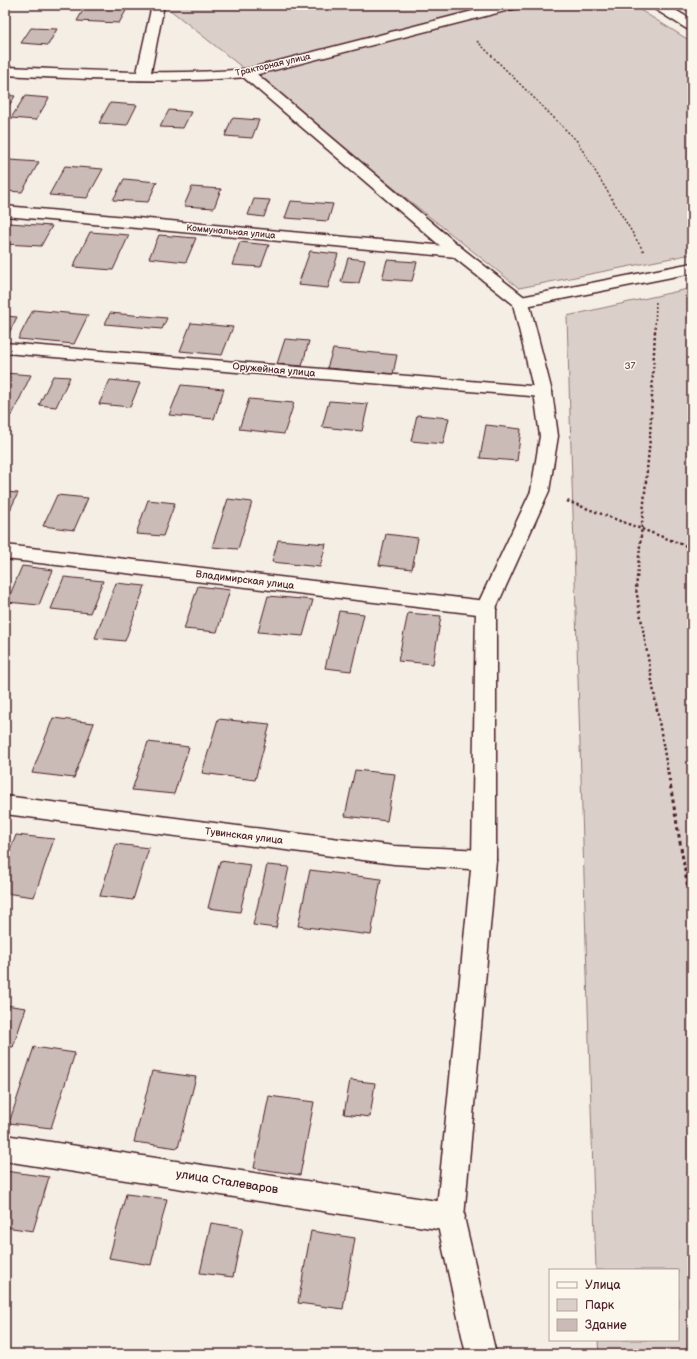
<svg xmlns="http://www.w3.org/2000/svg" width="697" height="1359" viewBox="0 0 697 1359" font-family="'Balsamiq Sans',sans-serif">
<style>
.green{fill:#dbd0c9;stroke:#92787a}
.building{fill:#cabbb6;stroke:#4a1f2b}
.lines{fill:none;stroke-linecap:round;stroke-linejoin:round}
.service-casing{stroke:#4a1f2b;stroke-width:3}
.minor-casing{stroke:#4a1f2b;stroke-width:3}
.tertiary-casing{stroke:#4a1f2b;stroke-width:3}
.path-far2{stroke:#4a1f2b;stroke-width:1.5;stroke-dasharray:2 2;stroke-linecap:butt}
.path-far1{stroke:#4a1f2b;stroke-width:2.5;stroke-dasharray:2.5 2.5;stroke-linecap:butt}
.path{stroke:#4a1f2b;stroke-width:3;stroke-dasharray:3.5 3.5;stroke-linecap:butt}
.service{fill:#fbf7ec;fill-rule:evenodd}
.minor{fill:#fbf7ec;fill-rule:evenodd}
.tertiary{fill:#fbf7ec;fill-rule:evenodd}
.labels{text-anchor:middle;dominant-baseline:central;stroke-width:3;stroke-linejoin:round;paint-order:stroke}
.far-street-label{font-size:9px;fill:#4a1f2b;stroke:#fbf7ec}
.park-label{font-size:10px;fill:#6e4b52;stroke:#fbf7ec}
.street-label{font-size:10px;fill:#4a1f2b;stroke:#fbf7ec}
.near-street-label{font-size:12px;fill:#4a1f2b;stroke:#fbf7ec}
</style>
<rect width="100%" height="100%" fill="#f4eee4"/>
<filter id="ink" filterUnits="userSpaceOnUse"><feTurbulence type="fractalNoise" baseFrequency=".025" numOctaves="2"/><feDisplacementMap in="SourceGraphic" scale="8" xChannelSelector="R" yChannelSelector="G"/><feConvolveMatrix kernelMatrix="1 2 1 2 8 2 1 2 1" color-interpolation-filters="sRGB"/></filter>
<g filter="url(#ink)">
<g class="green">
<path d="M164 5H632L692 42V254L519 288Z"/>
<path d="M692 288V1354H599L598 1340H678V1270H596L567 316Z"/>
</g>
<g class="building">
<path d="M86 5H96L128 7 119 23 77 21Z"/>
<path d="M31 28 57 29 48 45 21 43Z"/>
<path d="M5 95 15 96 5 112Z"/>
<path d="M25 96 49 98 36 120 11 118Z"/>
<path d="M110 103 137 105 127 125 99 123Z"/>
<path d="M169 110 191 112 183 128 160 127Z"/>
<path d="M232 118 259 120 252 138 225 136Z"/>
<path d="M10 160 39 162 22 192 5 191V167Z"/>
<path d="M65 166 103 169 87 198 49 195Z"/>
<path d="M124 179 157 182 148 202 113 200Z"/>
<path d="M192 187 221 189 214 208 184 206Z"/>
<path d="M254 199 270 200 264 217 248 215Z"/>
<path d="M291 201 333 204 328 221 285 218Z"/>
<path d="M9 223 52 226 41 246 5 244V231Z"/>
<path d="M90 232 129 235 113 270 73 267Z"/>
<path d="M159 235 196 238 186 262 149 258Z"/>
<path d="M240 242 269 245 261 267 232 265Z"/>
<path d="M310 251 338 254 328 288 298 285Z"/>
<path d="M348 258 365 260 359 283 341 282Z"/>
<path d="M387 260 417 262 412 281 382 279Z"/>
<path d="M33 310 88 315 74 344 18 339Z"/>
<path d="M110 313 167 318 162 329 105 324Z"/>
<path d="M5 316 17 317 6 339H5Z"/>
<path d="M191 323 233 327 222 355 180 351Z"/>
<path d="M285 339 309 341 302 366 277 364Z"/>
<path d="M333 349 397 355 393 374 327 368Z"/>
<path d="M5 373 31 375 12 415 5 414Z"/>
<path d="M53 376 70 377 56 407 39 405Z"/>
<path d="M110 380 140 383 130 407 99 404Z"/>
<path d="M181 385 224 389 214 419 169 415Z"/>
<path d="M249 399 294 403 284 434 239 429Z"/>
<path d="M329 401 368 404 362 431 322 427Z"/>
<path d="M417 415 449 418 443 444 411 441Z"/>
<path d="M486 425 521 429 517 461 480 458Z"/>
<path d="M5 492 18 493 5 521Z"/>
<path d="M57 495 88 498 74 530 43 526Z"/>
<path d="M228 499 252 502 238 549 212 547Z"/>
<path d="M148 500 175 503 163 536 136 534Z"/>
<path d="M386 534 418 538 412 569 379 565Z"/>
<path d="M278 540 326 544 320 567 272 562Z"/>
<path d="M22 566 53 570 39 605 7 602Z"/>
<path d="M64 577 103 581 90 613 51 609Z"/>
<path d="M116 583 145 586 125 641 95 638Z"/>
<path d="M198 586 230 590 217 632 184 629Z"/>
<path d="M268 596 313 600 303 636 258 632Z"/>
<path d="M339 611 364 614 351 671 325 668Z"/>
<path d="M408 613 441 616 433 664 398 661Z"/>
<path d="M53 718 94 723 74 778 32 773Z"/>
<path d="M218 719 270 724 255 780 202 773Z"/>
<path d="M148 742 189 747 174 794 132 790Z"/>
<path d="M355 770 395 774 387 821 345 816Z"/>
<path d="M16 835 54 839 34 897 5 893V864Z"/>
<path d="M116 844 149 848 133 900 100 896Z"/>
<path d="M220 861 251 865 240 912 208 908Z"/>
<path d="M267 865 289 867 276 928 253 925Z"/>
<path d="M310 870 381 879 371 935 298 926Z"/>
<path d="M5 1005 26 1008 13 1047 5 1046Z"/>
<path d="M34 1047 75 1053 51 1128 9 1123Z"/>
<path d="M152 1071 196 1077 178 1148 134 1142Z"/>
<path d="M350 1080 375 1083 370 1117 344 1114Z"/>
<path d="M269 1096 314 1102 300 1175 254 1168Z"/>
<path d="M5 1171 49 1177 33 1231 5 1227Z"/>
<path d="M126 1194 167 1199 151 1265 109 1258Z"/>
<path d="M211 1223 243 1228 233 1277 200 1273Z"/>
<path d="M311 1231 355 1238 343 1309 298 1303Z"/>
</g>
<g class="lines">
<g class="service-casing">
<g id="service">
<path d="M152 5H164L150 77 148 80H138L136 77Z"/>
<path d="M247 69 252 70 463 249 527 299 529 302 552 392 558 436 549 491 496 608V860L464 1217 496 1354H466L436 1217 472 860 476 608 531 491 540 436 534 392 513 304 451 255 242 76 240 73 242 70Z"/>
</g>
</g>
<g class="minor-casing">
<g id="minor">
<path d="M651 5H667L692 20V30L687 29 653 8Z"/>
<path d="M5 206 457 247 463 249 465 252 463 255 457 257 5 216Z"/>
<path d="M692 263V273L521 307 515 306 512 302 515 298 521 297Z"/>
<path d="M5 343 543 387 549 388 552 392 549 396 543 397 5 353Z"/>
<path d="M5 545 486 601 493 603 497 608 493 613 486 615 5 559Z"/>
<path d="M5 796 394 846 484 850 493 853 496 860 493 867 484 870 394 864 5 814Z"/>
<path d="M5 1135 450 1203 460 1207 465 1217 460 1227 450 1231 5 1161Z"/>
</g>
</g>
<g class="tertiary-casing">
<path id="tertiary" d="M496 5H519L517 8 247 77C166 84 86 79 5 75V67C86 70 166 76 247 69Z"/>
</g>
<g class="path-far2">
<path d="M477 41 577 141 644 252"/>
<path d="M685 296 692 302"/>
<path d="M655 332 656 301"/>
</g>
<g class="path-far1">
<path d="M655 331 650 438 636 589 668 773"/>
<path d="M567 501 692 548"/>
</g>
<path class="path" d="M668 772 692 912"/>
<use href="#service" class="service"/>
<use href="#minor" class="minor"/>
<use href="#tertiary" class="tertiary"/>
</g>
</g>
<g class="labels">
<g class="far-street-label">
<text transform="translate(273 65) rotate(-13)">Тракторная улица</text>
<text transform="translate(231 232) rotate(5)">Коммунальная улица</text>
</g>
<g class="park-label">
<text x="630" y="366">37</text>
</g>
<g class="street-label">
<text transform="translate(274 370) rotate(5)">Оружейная улица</text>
<text transform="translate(245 580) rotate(7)">Владимирская улица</text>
<text transform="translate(244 836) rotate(7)">Тувинская улица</text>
</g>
<g class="near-street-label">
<text transform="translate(227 1182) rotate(9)">улица Сталеваров</text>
</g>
</g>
<rect width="697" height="1359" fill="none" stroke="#fbf7ec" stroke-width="20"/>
<rect x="10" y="10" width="677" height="1339" fill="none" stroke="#4a1f2b" stroke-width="1.5" filter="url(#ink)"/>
<rect x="549" y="1269" width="130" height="72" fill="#fbf7ec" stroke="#b4a19f"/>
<rect x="557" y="1282" width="20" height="6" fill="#fbf7ec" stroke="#b4a19f"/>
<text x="585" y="1289" font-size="12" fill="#4a1f2b">Улица</text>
<rect x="557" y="1299" width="20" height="12" fill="#dbd0c9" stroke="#b4a19f"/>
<text x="585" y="1309" font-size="12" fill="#4a1f2b">Парк</text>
<rect x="557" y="1319" width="20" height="12" fill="#cabbb6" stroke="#b4a19f"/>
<text x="585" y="1329" font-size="12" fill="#4a1f2b">Здание</text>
</svg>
